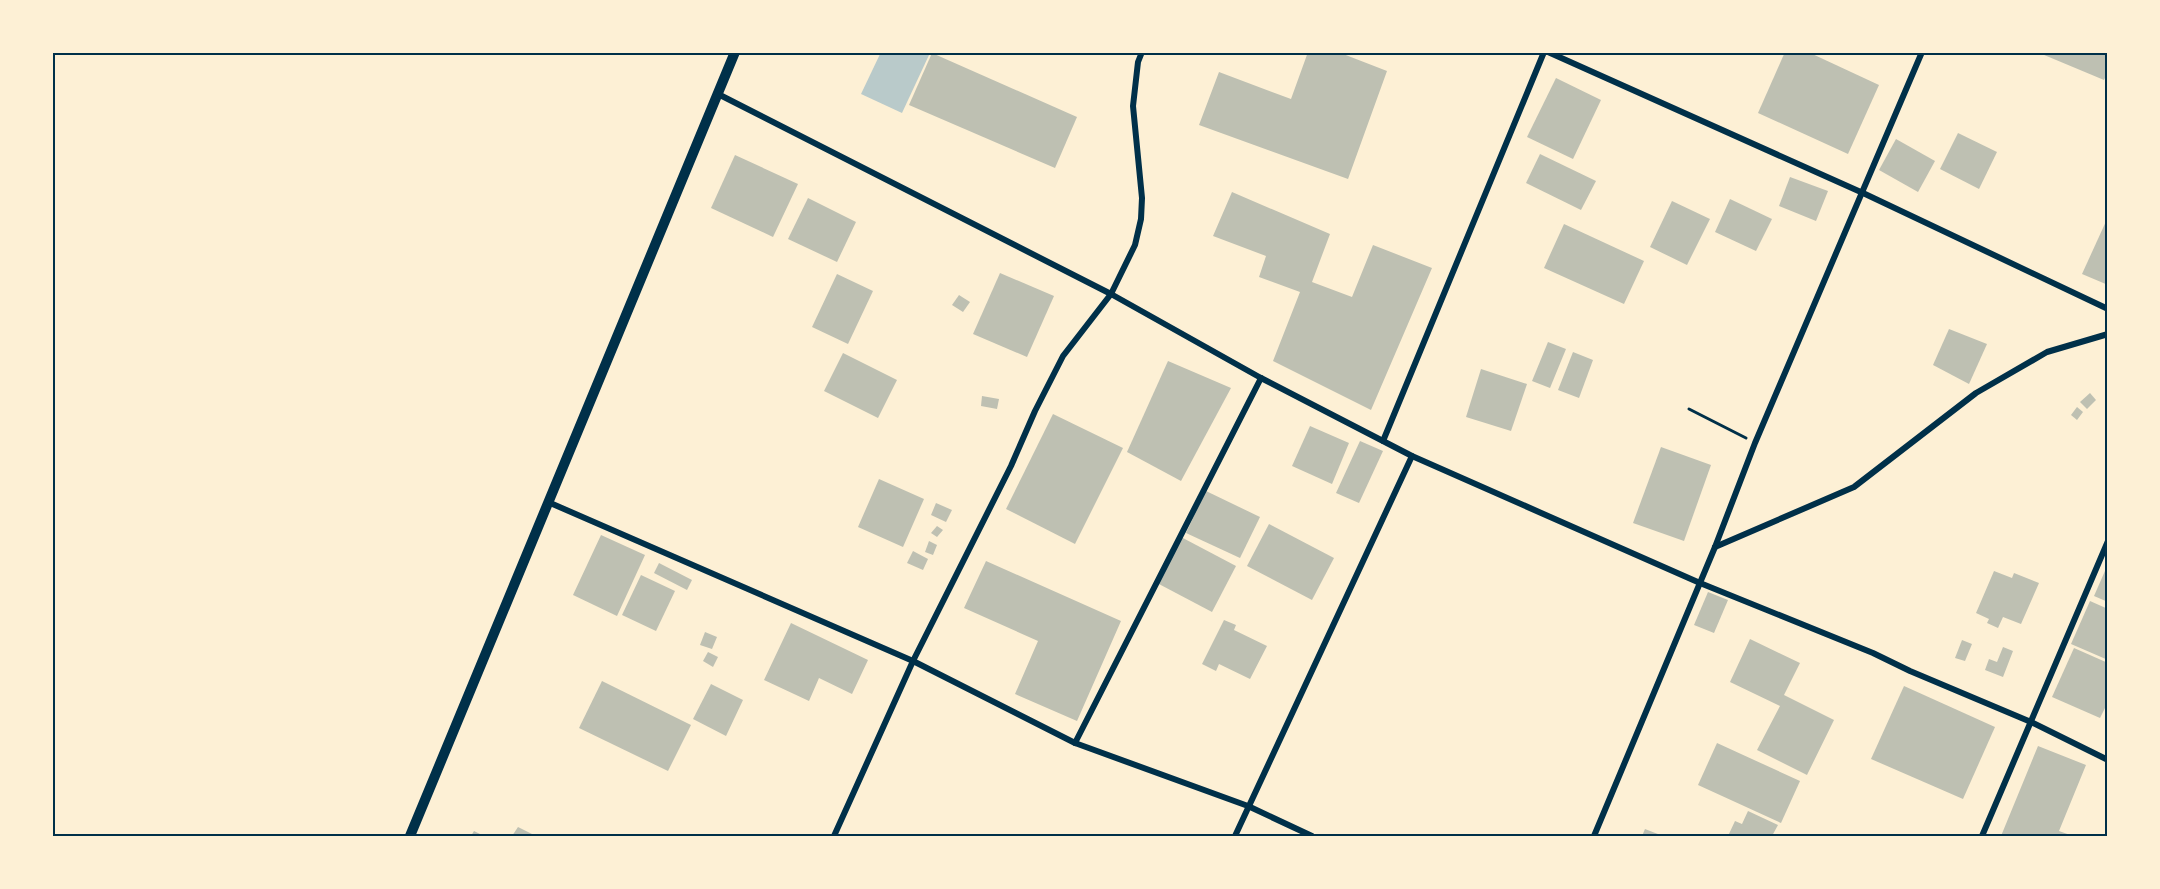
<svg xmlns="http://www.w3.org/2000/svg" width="2160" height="889" viewBox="0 0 2160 889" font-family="Cabin,sans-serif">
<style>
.green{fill:#b9caca}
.building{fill:#bec0b2}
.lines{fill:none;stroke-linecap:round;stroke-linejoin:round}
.path{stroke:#003049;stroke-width:3}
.minor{stroke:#003049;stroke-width:6}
.tertiary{stroke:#003049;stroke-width:10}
.neatline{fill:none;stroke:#003049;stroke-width:2}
</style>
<rect width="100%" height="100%" fill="#fdf0d5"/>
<path class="green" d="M881 52 923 53 929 55 902 113 861 94Z"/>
<g class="building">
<path d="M1308 52H1338L1387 71 1348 179 1199 125 1219 72 1291 99Z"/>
<path d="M1785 52H1808L1879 85 1848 154 1758 113Z"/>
<path d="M2037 52H2108V72L2104 80Z"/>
<path d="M932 53 1077 117 1055 168 909 105Z"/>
<path d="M1556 78 1601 100 1573 159 1527 137Z"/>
<path d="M1958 133 1997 152 1979 189 1940 169Z"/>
<path d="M1896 139 1935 161 1918 192 1879 170Z"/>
<path d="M1540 154 1596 181 1581 210 1526 183Z"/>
<path d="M735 155 798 184 773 237 711 208Z"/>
<path d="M1790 177 1828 191 1816 221 1779 206Z"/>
<path d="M1232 192 1330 234 1312 282 1352 297 1373 245 1432 268 1371 410 1273 361 1300 292 1259 277 1266 256 1213 236Z"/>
<path d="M808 198 856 222 837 262 788 239Z"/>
<path d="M1730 199 1772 219 1756 251 1715 232Z"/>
<path d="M1672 201 1710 219 1687 265 1650 247Z"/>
<path d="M2108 217V285L2082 274Z"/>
<path d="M1564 224 1644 261 1624 304 1544 268Z"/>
<path d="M1000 273 1054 296 1027 357 973 334Z"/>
<path d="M837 274 873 291 848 344 812 327Z"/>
<path d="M959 295 970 302 963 312 952 305Z"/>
<path d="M1949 329 1987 344 1969 384 1933 365Z"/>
<path d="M1548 342 1566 349 1550 388 1532 381Z"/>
<path d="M1573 352 1593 360 1579 398 1558 390Z"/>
<path d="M843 353 897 380 878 418 824 391Z"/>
<path d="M1168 361 1231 388 1181 481 1127 452Z"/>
<path d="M1481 369 1527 384 1511 431 1466 417Z"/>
<path d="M2090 393 2096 400 2087 409 2080 402Z"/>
<path d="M982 396 999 399 997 409 981 406Z"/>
<path d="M2077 407 2083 412 2077 420 2071 415Z"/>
<path d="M1053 414 1123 448 1075 544 1006 509Z"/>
<path d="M1310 426 1349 443 1332 484 1292 466Z"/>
<path d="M1360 441 1383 451 1359 503 1336 493Z"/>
<path d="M1661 447 1711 465 1684 541 1633 523Z"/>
<path d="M879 479 924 499 903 547 858 527Z"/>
<path d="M1206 491 1260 517 1240 558 1186 533Z"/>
<path d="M936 503 952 510 946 522 931 515Z"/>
<path d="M1269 524 1334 558 1312 600 1247 566Z"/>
<path d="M937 526 943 530 937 537 931 533Z"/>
<path d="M601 535 645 555 617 616 573 595Z"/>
<path d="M1181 537 1236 566 1212 612 1157 583Z"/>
<path d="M929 541 937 545 933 555 925 552Z"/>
<path d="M913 551 928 559 923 570 907 563Z"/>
<path d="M986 561 1121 621 1077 721 1015 694 1038 641 964 608Z"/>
<path d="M659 563 692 580 687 590 654 573Z"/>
<path d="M2108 564V602L2094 596Z"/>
<path d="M1994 571 2012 578 2014 573 2039 583 2021 624 2003 617 1998 628 1987 623 1989 619 1976 613Z"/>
<path d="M641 575 675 591 656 631 622 615Z"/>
<path d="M1708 592 1728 600 1714 633 1694 625Z"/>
<path d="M2090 601 2108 609V660L2071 644Z"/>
<path d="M1224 620 1236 625 1234 630 1267 646 1250 679 1219 664 1216 671 1202 664Z"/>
<path d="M791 623 868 660 852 694 819 678 809 701 764 680Z"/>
<path d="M705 632 717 637 712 649 700 645Z"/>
<path d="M1750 639 1800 663 1784 695 1834 720 1807 775 1757 750 1780 706 1730 682Z"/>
<path d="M1962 640 1972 644 1965 661 1955 658Z"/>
<path d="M2003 647 2013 651 2003 677 1985 670 1989 659 1997 662Z"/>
<path d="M2074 648 2108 663V702L2100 718 2052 697Z"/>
<path d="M708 652 718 657 713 667 703 661Z"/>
<path d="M602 681 691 725 668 771 579 728Z"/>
<path d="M711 684 743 700 726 736 693 719Z"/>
<path d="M1904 686 1995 727 1963 799 1871 759Z"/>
<path d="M1717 743 1800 781 1781 823 1698 785Z"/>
<path d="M2038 746 2086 765 2059 831 2073 836H2001Z"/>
<path d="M1748 811 1778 825 1772 836H1728L1735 821 1742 824Z"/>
<path d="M518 827 536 836H512Z"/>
<path d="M1645 829 1663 836H1642Z"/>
<path d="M474 831 484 836H471Z"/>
</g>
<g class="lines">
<path class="path" d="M1689 409 1746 438"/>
<g class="minor">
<path d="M1548 52 1863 193 2108 309"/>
<path d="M718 94 1111 294 1261 378 1412 456 1700 583 1873 653 1910 671 2031 722 2108 760"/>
<path d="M1383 441 1544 52"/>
<path d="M548 502 913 661 1075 743 1248 806 1312 836"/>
<path d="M1715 547 1854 487 1976 393 2047 352 2108 334"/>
<path d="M1075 743 1261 378"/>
<path d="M834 836 913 661 1011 466 1035 411 1063 356 1111 294 1135 245 1141 219 1142 198 1133 106 1138 62 1142 52"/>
<path d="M1235 836 1412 456"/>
<path d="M1594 836 1715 547 1755 443 1922 52"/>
<path d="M1982 836 2108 541"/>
</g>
<path class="tertiary" d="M410 836 735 52"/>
</g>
<rect width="2160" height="889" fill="none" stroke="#fdf0d5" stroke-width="108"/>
<rect x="54" y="54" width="2052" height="781" class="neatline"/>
</svg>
